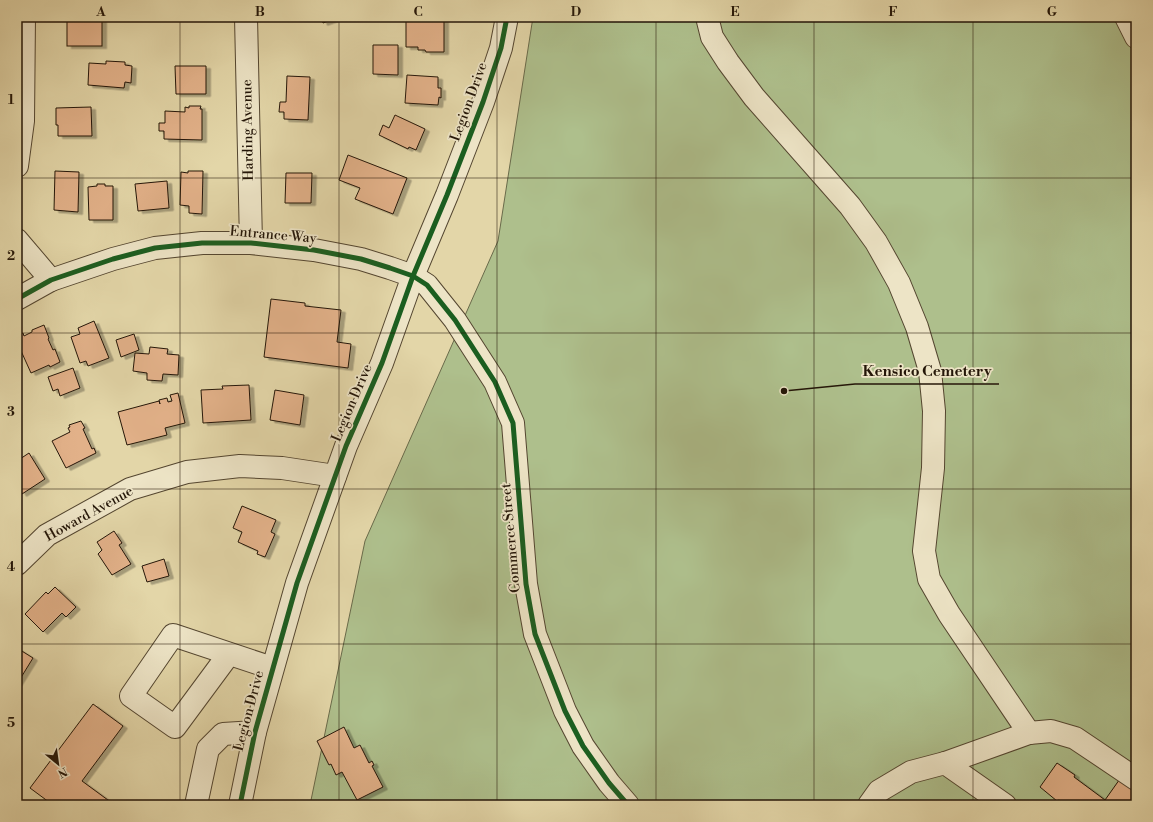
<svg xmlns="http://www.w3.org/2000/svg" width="1153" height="822" viewBox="0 0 1153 822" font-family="'Libre Bodoni',serif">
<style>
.green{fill:#aebf8c;stroke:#696a4a}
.building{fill:#e2b189;stroke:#241608;filter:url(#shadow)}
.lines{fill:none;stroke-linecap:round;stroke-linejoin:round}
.minor-casing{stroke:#544630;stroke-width:24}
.minor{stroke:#ede4c6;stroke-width:22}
.cycleway-casing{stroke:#ede4c6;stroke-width:8}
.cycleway{stroke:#1b5e20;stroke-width:5}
.grid{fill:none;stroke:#241608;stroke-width:1;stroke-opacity:0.55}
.labels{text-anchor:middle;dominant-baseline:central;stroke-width:3.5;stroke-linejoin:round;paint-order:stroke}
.street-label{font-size:14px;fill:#241608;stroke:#ede4c6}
.leader{fill:none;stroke:#241608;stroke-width:1.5}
.callout-dot{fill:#241608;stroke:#ede4c6;stroke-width:1.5}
.callout-label{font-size:15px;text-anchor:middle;font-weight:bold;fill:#241608;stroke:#ede4c6;stroke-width:3.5;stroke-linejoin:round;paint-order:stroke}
.neatline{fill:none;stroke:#241608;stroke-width:1.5}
.grid-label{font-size:13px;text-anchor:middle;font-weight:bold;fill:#241608}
</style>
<defs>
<filter id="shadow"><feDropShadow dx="4.5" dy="2.5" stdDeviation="0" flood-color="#0004"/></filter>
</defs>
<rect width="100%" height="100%" fill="#e3d6a8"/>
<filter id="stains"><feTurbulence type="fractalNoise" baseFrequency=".005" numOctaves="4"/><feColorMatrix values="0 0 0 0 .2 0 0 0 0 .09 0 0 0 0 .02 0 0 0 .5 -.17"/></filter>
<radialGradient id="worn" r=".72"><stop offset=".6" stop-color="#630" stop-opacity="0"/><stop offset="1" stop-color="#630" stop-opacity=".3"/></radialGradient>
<path class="green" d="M533 17H1136V805H310L365 541 498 241Z"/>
<g class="building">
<rect x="67" y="17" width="35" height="29"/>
<path d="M321 17H333L334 19 323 23Z"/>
<path d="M406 18H444V52H426L425 50H418V47H406Z"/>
<path d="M373 45H398V75L373 74Z"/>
<path d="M106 61 125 62V65L132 66 131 83 125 82 124 88 88 85 89 63 106 64Z"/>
<path d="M175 66H206V94H176Z"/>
<path d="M407 75 438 77V88H441V98L439 97 438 105 405 103Z"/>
<path d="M287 76 310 77 308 120 284 119V112H279L280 102H286Z"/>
<path d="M189 106H201L200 109H202V140L164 139V131H159V123H165V111L185 112V107L189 108Z"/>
<path d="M91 107 92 136H58V125H56V108Z"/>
<path d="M395 115 425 129 416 150 409 147 408 149 379 135 383 125 389 128Z"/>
<path d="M348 155 407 178 393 214 355 199 360 188 339 180Z"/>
<path d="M55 171 79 172 78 212 54 210Z"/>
<path d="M188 171H203L202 214 189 213V206L180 205 181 172 188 173Z"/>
<path d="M286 173H312L311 203H285Z"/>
<path d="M167 181 169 208 138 211 135 184Z"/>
<path d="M97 184H105V186H113V220H89L88 187 97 186Z"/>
<path d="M271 299 305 303V306L341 310 337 342 351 344 348 368 264 357Z"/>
<path d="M94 321 109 358 88 366 86 361 80 363 71 337 80 334 78 328Z"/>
<path d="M44 325 49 338 48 339 53 350 55 349 60 362 50 367 49 365 31 373 17 342V336L23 333 24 336 32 332V330Z"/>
<path d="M134 334 139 350 121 357 116 340Z"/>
<path d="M150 347 168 349 167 354 179 355 178 375 163 374 162 381 147 380V373L133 371 135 353 149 354Z"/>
<path d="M73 368 80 388 60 396 58 389 53 391 48 377Z"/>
<path d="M249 385 251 420 203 423 201 390 223 389 222 386Z"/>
<path d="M275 390 304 395 300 425 270 420Z"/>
<path d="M178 393 185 423 165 428 167 435 127 445 118 412 159 401 160 404 159 400 167 398 168 402 172 401 170 395Z"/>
<path d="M81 421 85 428 83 429 92 449 94 448 96 453 66 468 52 441 70 432 68 428 70 427 69 425Z"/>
<path d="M29 453 45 479 22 494 17 485V461Z"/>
<path d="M242 506 276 520 271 532 275 534 265 557 257 554 258 551 238 542 242 532 233 528Z"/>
<path d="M114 531 122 543 119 545 131 564 112 575 98 554 102 550 97 542Z"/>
<path d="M164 559 169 576 147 582 142 566Z"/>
<path d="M55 587 76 607 66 617 62 613 43 632 25 614 46 592 48 594Z"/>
<path d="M17 648 33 658 17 684Z"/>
<path d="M93 704 123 726 82 781 112 803 111 805H53L30 788Z"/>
<path d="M344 727 354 748 360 745 369 763 372 761 374 765 372 766 383 787 357 800 342 772 336 775 331 764 329 765 317 741Z"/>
<path d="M1057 763 1075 775 1074 777 1105 800 1122 776 1136 786V803L1134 805H1066L1059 800 1057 801 1040 787Z"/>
</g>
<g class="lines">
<g class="minor-casing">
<g id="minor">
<path d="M246 17 251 243"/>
<path d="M707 17 712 37 728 62 754 97 850 206 876 242 899 283 917 327 930 371 934 411 933 468 924 551 929 579 949 614 1029 733"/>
<path d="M1126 17 1136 37"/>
<path d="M17 166 23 121 24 17"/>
<path d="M17 240 51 280"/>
<path d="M17 299 51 280 113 259 155 248 202 243H251L314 250 361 259 390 268 413 276 427 285 455 320 495 382 513 423 526 584 535 634 565 711 583 746 609 783 628 805"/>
<path d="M17 564 47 535 130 489 187 472 240 466 282 468 335 476"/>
<path d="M229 654 175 727 131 696 173 635 272 668"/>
<path d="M945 763 1029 733 1051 731 1075 738 1136 779"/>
<path d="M196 805 208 749 223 734 255 732"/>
<path d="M240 805 255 732 297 583 346 446 382 363 413 276 447 195 483 102 501 48 507 17"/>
<path d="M869 805 879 791 911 772 945 763 1005 805"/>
</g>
</g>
<use href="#minor" class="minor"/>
<g class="cycleway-casing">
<g id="cycleway">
<path d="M17 299 51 280 113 259 155 248 202 243H251L314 250 361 259 390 268 413 276 427 285 455 320 495 382 513 423 526 584 535 634 565 711 583 746 609 783 628 805"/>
<path d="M240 805 255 732 297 583 346 446 382 363 413 276 447 195 483 102 501 48 507 17"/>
</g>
</g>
<use href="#cycleway" class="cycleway"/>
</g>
<path class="grid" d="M180 17V805M339 17V805M497 17V805M656 17V805M814 17V805M973 17V805M17 178H1136M17 333H1136M17 489H1136M17 644H1136"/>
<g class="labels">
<g class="street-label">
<text transform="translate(469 102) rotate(-70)">Legion Drive</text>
<text transform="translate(248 130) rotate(-91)">Harding Avenue</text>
<text transform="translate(273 235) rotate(5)">Entrance Way</text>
<text transform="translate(352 403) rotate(-67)">Legion Drive</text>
<text transform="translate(89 514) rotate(-29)">Howard Avenue</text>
<text transform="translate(511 538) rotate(-95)">Commerce Street</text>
<text transform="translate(249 711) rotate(-75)">Legion Drive</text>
</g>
</g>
<path class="leader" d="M784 391L855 384H999"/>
<circle class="callout-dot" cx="784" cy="391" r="4"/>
<g class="callout-label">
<text x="927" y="376">Kensico Cemetery</text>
</g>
<rect width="1153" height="822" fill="none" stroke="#e3d6a8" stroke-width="44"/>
<g transform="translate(58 764) rotate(151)" stroke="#ede4c6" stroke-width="3" paint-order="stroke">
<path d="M0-3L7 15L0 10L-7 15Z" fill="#241608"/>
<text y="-6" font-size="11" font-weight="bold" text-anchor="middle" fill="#241608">N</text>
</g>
<rect x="22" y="22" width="1109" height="778" class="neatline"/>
<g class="grid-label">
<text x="101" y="16">A</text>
<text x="260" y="16">B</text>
<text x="418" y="16">C</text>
<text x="576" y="16">D</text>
<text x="735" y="16">E</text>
<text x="893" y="16">F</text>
<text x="1052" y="16">G</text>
<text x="11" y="104">1</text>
<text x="11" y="260">2</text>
<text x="11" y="416">3</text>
<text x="11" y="571">4</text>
<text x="11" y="727">5</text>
</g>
<rect width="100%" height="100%" filter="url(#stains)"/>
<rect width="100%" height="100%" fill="url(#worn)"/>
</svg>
